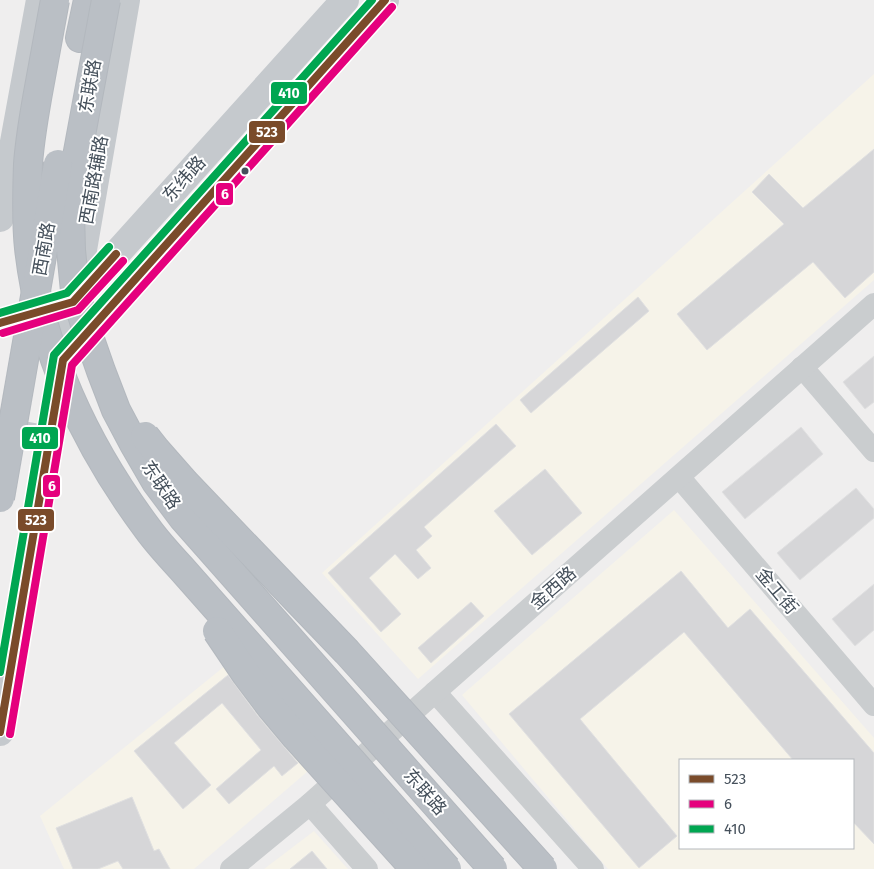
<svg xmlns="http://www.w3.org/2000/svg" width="874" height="869" viewBox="0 0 874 869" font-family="'Fira Sans','Noto Sans SC',sans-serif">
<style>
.commercial{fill:#f6f3e9;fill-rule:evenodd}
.building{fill:#d6d6d8;stroke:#e0e0e1}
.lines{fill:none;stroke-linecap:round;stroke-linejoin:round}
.highway-casing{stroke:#b3b8be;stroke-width:30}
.minor{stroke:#cacdcf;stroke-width:22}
.major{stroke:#c5c9cd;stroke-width:28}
.highway{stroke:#babfc5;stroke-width:28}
.highway-bridge-casing{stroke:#b3b8be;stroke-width:30;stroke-linecap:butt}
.highway-bridge{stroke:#babfc5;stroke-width:28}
.bus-1-casing{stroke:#fff;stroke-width:11}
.bus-2-casing{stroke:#fff;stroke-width:11}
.bus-3-casing{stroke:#fff;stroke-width:11}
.bus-1{stroke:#7a4b2a;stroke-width:8}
.bus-2{stroke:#e5007d;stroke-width:8}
.bus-3{stroke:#00a651;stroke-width:8}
.bus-dot{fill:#45505b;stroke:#fff;stroke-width:2}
.labels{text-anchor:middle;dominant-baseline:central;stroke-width:4;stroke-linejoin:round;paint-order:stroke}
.street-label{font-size:18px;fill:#45505b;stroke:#fff}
.line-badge{stroke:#fff;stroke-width:2}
.badge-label{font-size:14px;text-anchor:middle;font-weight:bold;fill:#fff}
</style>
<rect width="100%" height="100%" fill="#efeeee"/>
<g class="commercial">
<path d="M874 74V280L418 679 322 573Z"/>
<path d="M674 510 874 738V869H608L462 695ZM680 760H853V848H680Z"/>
<path d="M231 661 315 765 194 869H64L40 816Z"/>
<path d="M314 831 348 869H264Z"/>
</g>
<g class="building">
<path d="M874 149V272L845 298 813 262 707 350 677 314 784 224 752 192 769 174 803 208Z"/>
<path d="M638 297 649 311 531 413 520 400Z"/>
<path d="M874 356V402L865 409 843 382Z"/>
<path d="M496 424 516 446 424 527 432 536 416 550 431 568 418 579 395 554 369 578 401 614 381 632 328 573Z"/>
<path d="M801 427 823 454 745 519 722 492Z"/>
<path d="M545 469 582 513 532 555 494 511Z"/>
<path d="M856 488 874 509V518L800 580 777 553Z"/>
<path d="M681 571 728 628 750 609 874 753V844L853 822V760H793L684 632 580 719 677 836 639 868 509 714Z"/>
<path d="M874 584V630L855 646 832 619Z"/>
<path d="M471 602 484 616 431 663 418 648Z"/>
<path d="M228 675 258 716 298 763 282 776 274 766 229 804 216 789 261 750 222 703 174 743 211 785 183 809 134 751Z"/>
<path d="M132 797 154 851 159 849 170 869H123L118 861 98 869H73L56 828Z"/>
<path d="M312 851 327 869H290Z"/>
</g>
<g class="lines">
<g class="highway-casing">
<path id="highway" d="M80 38 88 0"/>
</g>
<g class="minor">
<path d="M802 367 874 451"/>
<path d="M679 477 874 705"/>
<path d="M435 692 593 869"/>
<path d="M310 804 367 869"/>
<path d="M231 869 310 804 435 692 874 304"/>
</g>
<g class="major">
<path d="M0 218 40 0"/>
<path d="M0 323 73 302 345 0"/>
<path d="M73 349 385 0"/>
<path d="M0 431 50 440"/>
<path d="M0 732 126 0"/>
</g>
<use href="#highway" class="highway"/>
<g class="highway-bridge-casing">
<g id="highway-bridge">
<path d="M55 0C50 27 45 55 40 82 35 109 30 137 28 164 27 192 26 221 29 248 40 350 86 446 147 528 157 542 169 555 181 568L447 869"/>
<path d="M106 0 74 173 70 213 71 250 75 291 86 328 101 371 116 410 134 444 156 482 183 518 493 869"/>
<path d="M145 436 156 450 185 483 347 652 543 869"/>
<path d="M0 498 58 164"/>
<path d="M217 631 246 674 270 706 296 737 415 869"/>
</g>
</g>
<use href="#highway-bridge" class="highway-bridge"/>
<g class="bus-1-casing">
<g id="bus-1">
<path d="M0 323 73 302 116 254"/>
<path d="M0 732 63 360 385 0"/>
</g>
</g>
<g class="bus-2-casing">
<g id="bus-2">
<path d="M3 333 78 310 123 261"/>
<path d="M10 734 72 365 392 7"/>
</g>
</g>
<g class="bus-3-casing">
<g id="bus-3">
<path d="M0 313 67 293 109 247"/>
<path d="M0 672 54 355 372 0"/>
</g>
</g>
<use href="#bus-1" class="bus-1"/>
<use href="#bus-2" class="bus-2"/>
<use href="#bus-3" class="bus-3"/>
</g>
<circle class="bus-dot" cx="245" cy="171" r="4.5"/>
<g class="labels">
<g class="street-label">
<text transform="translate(90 86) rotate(-80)">东联路</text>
<text transform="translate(184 179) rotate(-48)">东纬路</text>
<text transform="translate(94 180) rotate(-80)">西南路辅路</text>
<text transform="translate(44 249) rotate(-80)">西南路</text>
<text transform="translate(161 485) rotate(56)">东联路</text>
<text transform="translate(553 588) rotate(-41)">金西路</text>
<text transform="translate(777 591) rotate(50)">金工街</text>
<text transform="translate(425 792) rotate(49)">东联路</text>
</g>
</g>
<g class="line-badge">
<rect x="270" y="81" width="38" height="24" rx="5" fill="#00a651"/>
<rect x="248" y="120" width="38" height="24" rx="5" fill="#7a4b2a"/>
<rect x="215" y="182" width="19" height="24" rx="5" fill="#e5007d"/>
<rect x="21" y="426" width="38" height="24" rx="5" fill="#00a651"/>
<rect x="42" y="474" width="19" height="24" rx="5" fill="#e5007d"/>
<rect x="17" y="508" width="38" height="24" rx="5" fill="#7a4b2a"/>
</g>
<g class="badge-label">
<text x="289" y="98">410</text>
<text x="267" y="137">523</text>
<text x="225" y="199">6</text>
<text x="40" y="443">410</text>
<text x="52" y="491">6</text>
<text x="36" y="525">523</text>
</g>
<rect x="679" y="759" width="175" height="90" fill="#ffffff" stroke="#b5b9bd"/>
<rect x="689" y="775" width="25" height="8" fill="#7a4b2a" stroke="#b5b9bd"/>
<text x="724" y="784" font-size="15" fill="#45505b">523</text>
<rect x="689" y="800" width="25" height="8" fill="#e5007d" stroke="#b5b9bd"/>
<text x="724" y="809" font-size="15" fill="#45505b">6</text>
<rect x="689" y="825" width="25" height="8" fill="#00a651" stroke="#b5b9bd"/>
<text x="724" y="834" font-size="15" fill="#45505b">410</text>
</svg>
